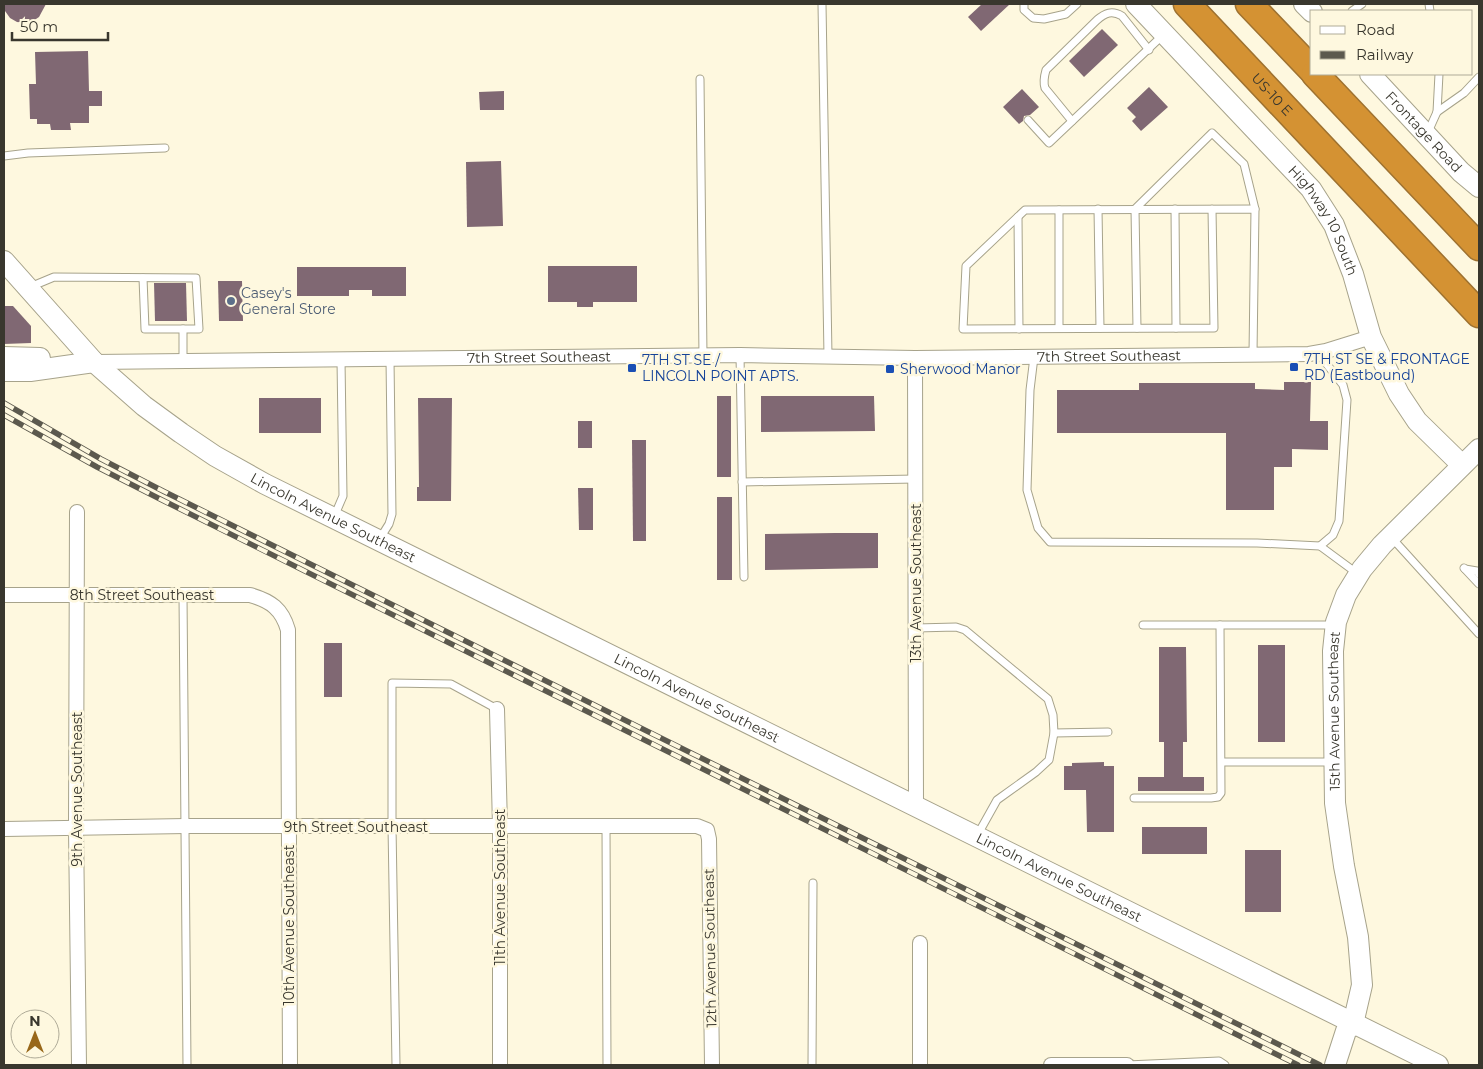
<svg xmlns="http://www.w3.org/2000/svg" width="1483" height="1069" viewBox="0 0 1483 1069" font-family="Montserrat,sans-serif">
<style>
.building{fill:#806873}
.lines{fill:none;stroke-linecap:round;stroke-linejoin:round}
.lane-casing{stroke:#a7a38b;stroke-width:9}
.street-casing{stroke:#a7a38b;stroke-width:16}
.secondary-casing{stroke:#a7a38b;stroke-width:22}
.highway-casing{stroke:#9e7231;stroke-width:29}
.lane{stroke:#fff;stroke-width:7}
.street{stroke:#fff;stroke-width:14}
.secondary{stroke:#fff;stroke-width:20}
.highway{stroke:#d49233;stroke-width:26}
.rail-casing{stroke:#5c594e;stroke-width:5.5}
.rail{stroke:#fef8df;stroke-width:4;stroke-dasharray:11;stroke-linecap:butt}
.service-dot{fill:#5c6f8a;stroke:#fef8df;stroke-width:2}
.transit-dot{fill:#1a4fb4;stroke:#fef8df;stroke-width:2}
.labels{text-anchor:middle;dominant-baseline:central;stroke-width:5;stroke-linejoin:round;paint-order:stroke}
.street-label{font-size:14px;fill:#39372e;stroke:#fef8df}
.service-label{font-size:14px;fill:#4e5e75;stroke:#fef8df;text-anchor:start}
.transit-label{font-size:14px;fill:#164399;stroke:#fef8df;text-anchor:start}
</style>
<rect width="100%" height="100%" fill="#fef8df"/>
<g class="building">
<path d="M4 4H46L39 17 33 21 25 23 17 22 10 18 5 11Z"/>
<path d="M982 4H1010L981 31 968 17Z"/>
<path d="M1102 29 1118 45 1084 77 1069 61Z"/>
<path d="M88 51 89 91H102V106H89V123H70L71 130H51L50 124H37V119H30L29 84H36L35 52Z"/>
<path d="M1149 87 1168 107 1141 131 1132 121 1136 117 1127 108Z"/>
<path d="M1022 89 1039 107 1030 115 1024 116 1023 121 1019 124 1003 107Z"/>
<path d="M504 91V110H480L479 92Z"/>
<path d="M501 161 503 226 467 227 466 162Z"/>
<path d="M548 266H637V302H593V307H577V302H548Z"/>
<path d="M297 267H406V296H372V290H349V296H297Z"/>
<path d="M218 281H242L243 321H219Z"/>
<path d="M154 283H186L187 321H155Z"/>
<path d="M4 306H13L31 326V343L4 344Z"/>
<path d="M1284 382H1311L1310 421H1328V450L1292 449V467H1274V510H1226V433H1057V390H1139V383H1255V389L1284 390Z"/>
<rect x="717" y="396" width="14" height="81"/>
<path d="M761 396H874L875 431 761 432Z"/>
<rect x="259" y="398" width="62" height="35"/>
<path d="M418 398H452L451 501H417V487H419Z"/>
<rect x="578" y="421" width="14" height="27"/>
<path d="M632 440H646V541H633Z"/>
<path d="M578 488H593V530H579Z"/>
<rect x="717" y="497" width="15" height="83"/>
<path d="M835 533H878V568L765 570V534Z"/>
<rect x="324" y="643" width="18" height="54"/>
<rect x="1258" y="645" width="27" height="97"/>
<path d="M1159 647H1186L1187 742H1183V777H1204V791H1138V777H1164V742H1159Z"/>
<path d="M1104 762V766H1114V832H1087L1086 790H1064V766H1072V763Z"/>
<rect x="1142" y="827" width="65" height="27"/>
<rect x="1245" y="850" width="36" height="62"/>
</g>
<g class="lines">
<g class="lane-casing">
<g id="lane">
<path d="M822 4 828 356"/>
<path d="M1024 4V10L1033 18 1044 19 1066 14 1077 4"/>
<path d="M1429 4 1430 11"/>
<path d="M1352 11 1362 4"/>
<path d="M700 79 703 356"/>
<path d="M1437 112 1464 93 1479 77"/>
<path d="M1028 120 1049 143 1162 36"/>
<path d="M1072 121 1045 88C1043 82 1044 77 1046 70L1097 20C1105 13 1112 10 1122 16L1149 50"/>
<path d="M1428 132 1437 112 1439 74"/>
<path d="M4 156 28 153 165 148"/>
<path d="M1098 209 1100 328"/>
<path d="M1175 209 1176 328"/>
<path d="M1212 209 1214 328 963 329 966 266 1025 210 1255 209 1253 354"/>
<path d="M1059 210V328"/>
<path d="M1018 217 1019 329"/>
<path d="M143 278 145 329H183"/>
<path d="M30 287 54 277 196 278 199 329H183V361"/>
<path d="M1137 328 1135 209 1212 133 1244 164 1255 209"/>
<path d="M1318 353 1343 385 1347 400 1339 521 1333 535 1320 546"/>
<path d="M740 355 744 577"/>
<path d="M1034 357 1030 390 1027 490 1038 528 1050 542 1257 543 1320 546 1358 574"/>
<path d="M742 482 916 479"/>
<path d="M334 517 343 496 341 360"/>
<path d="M1391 537 1479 634"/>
<path d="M379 540 389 524 392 514 390 359"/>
<path d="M1464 568 1479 584"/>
<path d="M1465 569 1477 571 1479 574"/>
<path d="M183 595 187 1065"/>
<path d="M1143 625H1333"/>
<path d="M916 628 956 627 965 630 1048 699 1053 715 1054 733 1049 760 1036 772 997 800 978 834"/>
<path d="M1054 733 1108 732"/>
<path d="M1222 762H1334"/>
<path d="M1134 798H1211L1218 797 1221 793 1220 625"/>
<path d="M606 826 607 1065"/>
<path d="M396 1065 392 826V683L451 684 497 709"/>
<path d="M812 1065 813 883"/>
<path d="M1127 1065 1219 1061 1225 1065"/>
</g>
</g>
<g class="street-casing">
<g id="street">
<path d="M915 358 916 807"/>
<path id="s1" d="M94 362 740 355 915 358 1309 354 1326 351 1371 337"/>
<path d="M77 512 76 829 79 1065"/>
<path d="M4 595H250C271 601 282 609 288 630L290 1065"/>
<path d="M497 709 500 826V1065"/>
<path d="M4 829 186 826H697L707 830 709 839 712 1065"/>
<path d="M920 943V1065"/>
<path d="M1051 1065H1127"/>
</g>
</g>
<g class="secondary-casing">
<g id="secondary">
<path id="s2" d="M1136 4 1311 189 1334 225 1353 274 1371 337 1399 394 1417 421 1462 465"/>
<path d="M1304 4 1312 12"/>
<path id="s3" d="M1370 74 1461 172 1479 187"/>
<path id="s4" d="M4 261 94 362 144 406 181 433 215 456 265 484 1438 1065"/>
<path d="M4 357 40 358"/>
<path d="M4 371H30L94 362"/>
<path id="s5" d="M1335 1065 1346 1031 1353 1024 1362 985 1358 937 1344 866 1335 803 1333 651 1336 622 1346 595 1362 569 1382 545 1479 449"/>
</g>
</g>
<g class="highway-casing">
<g id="highway">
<path id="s6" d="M1187 4 1479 314"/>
<path d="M1249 4 1312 70"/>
<path d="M1315 74 1479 247"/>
</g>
</g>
<use href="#lane" class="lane"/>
<use href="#street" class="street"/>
<use href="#secondary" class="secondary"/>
<use href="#highway" class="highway"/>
<g class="rail-casing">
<g id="rail">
<path d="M4 403 101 459 163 491 1320 1065"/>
<path d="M4 415 97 467 160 499 1298 1065"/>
</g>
</g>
<use href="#rail" class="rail"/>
</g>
<circle class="service-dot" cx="231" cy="301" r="5"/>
<g class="transit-dot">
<rect x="1289" y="362" width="10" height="10" rx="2.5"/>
<rect x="627" y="363" width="10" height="10" rx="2.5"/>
<rect x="885" y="364" width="10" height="10" rx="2.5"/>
</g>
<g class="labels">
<g class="street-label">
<text stroke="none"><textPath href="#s6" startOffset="124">US-10 E</textPath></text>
<text stroke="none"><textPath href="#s3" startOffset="79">Frontage Road</textPath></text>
<text stroke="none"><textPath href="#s2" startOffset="288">Highway 10 South</textPath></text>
<text stroke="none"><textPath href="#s1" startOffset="1015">7th Street Southeast</textPath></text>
<text stroke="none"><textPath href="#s1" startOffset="445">7th Street Southeast</textPath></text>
<text stroke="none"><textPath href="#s4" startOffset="422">Lincoln Avenue Southeast</textPath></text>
<text transform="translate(916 583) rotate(-90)">13th Avenue Southeast</text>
<text x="142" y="595">8th Street Southeast</text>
<text stroke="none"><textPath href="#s4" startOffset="828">Lincoln Avenue Southeast</textPath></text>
<text stroke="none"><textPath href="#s5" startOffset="362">15th Avenue Southeast</textPath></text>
<text transform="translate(77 789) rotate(-90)">9th Avenue Southeast</text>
<text x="356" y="827">9th Street Southeast</text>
<text stroke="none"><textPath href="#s4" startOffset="1232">Lincoln Avenue Southeast</textPath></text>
<text transform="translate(500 887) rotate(-90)">11th Avenue Southeast</text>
<text transform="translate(289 925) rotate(-90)">10th Avenue Southeast</text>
<text transform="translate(710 948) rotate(-91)">12th Avenue Southeast</text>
</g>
<g class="service-label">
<text x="241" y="293">Casey's<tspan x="241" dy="16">General Store</tspan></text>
</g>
<g class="transit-label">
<text x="1304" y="359">7TH ST SE &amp; FRONTAGE<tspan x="1304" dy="16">RD (Eastbound)</tspan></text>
<text x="642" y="360">7TH ST SE /<tspan x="642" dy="16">LINCOLN POINT APTS.</tspan></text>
<text x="900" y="369">Sherwood Manor</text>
</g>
</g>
<rect width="1483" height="1069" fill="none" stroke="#39372e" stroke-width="10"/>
<rect x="1310" y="10" width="162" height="65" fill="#fef8df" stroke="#afab98"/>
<rect x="1320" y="26" width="25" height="8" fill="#ffffff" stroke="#afab98"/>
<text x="1356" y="35" font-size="15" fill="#39372e">Road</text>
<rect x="1320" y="51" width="25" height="8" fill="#5c594e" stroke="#afab98"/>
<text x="1356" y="60" font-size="15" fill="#39372e">Railway</text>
<g transform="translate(35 1034)"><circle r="24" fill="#fef8df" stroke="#afab98"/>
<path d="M0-4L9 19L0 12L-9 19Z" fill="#986719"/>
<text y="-8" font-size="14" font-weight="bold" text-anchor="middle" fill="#39372e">N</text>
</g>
<path d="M12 32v8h96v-8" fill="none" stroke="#39372e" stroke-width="2.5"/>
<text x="20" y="32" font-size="15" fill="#39372e" stroke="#fef8df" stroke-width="4" paint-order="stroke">50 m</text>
</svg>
